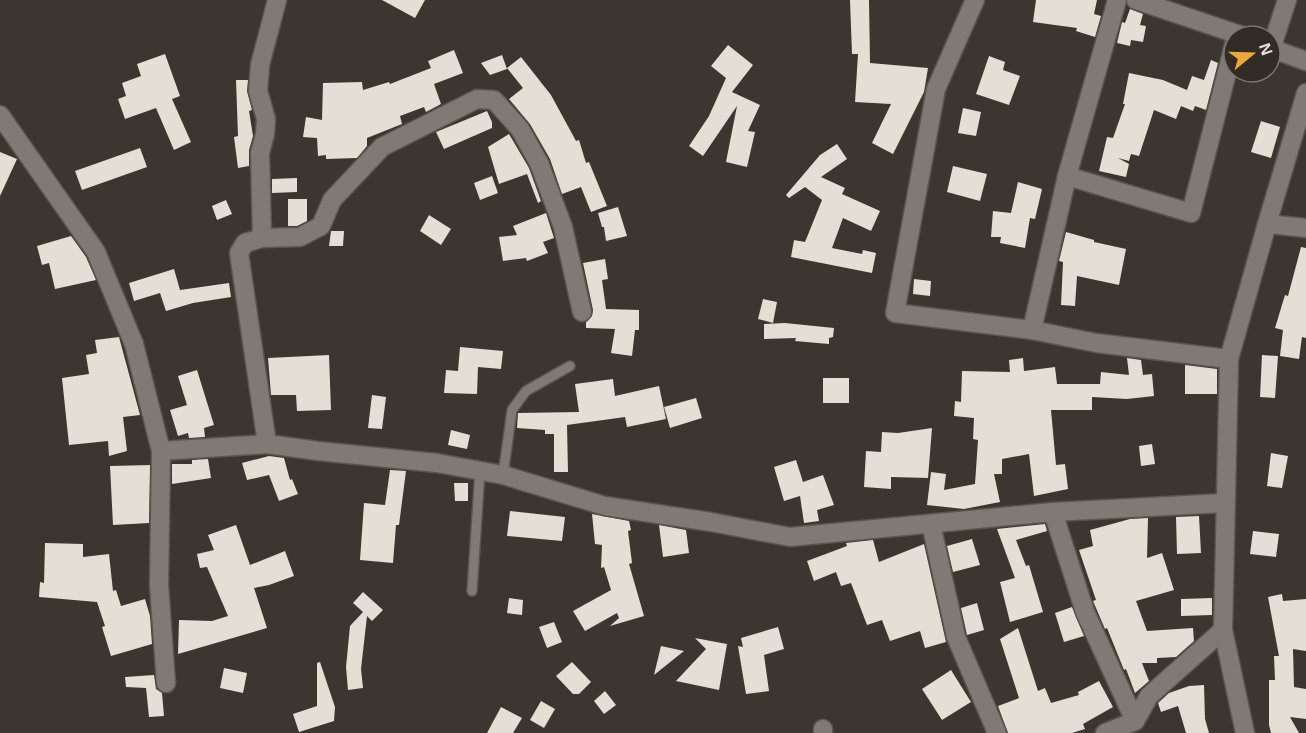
<svg xmlns="http://www.w3.org/2000/svg" width="1306" height="733" viewBox="0 0 1306 733" font-family="Helvetica,sans-serif">
<style>
.building{fill:#e3ded6}
.lines{fill:none;stroke-linecap:round;stroke-linejoin:round}
.service-casing{stroke:#595550;stroke-width:12}
.minor-casing{stroke:#595550;stroke-width:21}
.service{stroke:#7f7a73;stroke-width:9}
.minor{stroke:#7f7a73;stroke-width:18}
</style>
<rect width="100%" height="100%" fill="#3b3630"/>
<g class="building">
<path d="M382 0H425L415 18Z"/>
<path d="M850 0H869L870 63 928 68 924 92 893 154 872 143 891 104 855 102 858 54H852Z"/>
<path d="M1036 0H1097L1094 14 1101 16 1095 37 1076 31 1077 28 1033 22Z"/>
<path d="M1130 9 1143 14 1140 25 1146 26 1143 42 1131 40 1130 46 1117 43 1122 22 1125 23Z"/>
<path d="M728 45 753 65 732 92 760 105 748 131 755 132 747 167 726 162 737 106 703 156 689 146 709 116 726 78 711 66Z"/>
<path d="M454 50 463 73 434 84 441 104 426 112 424 107 400 116 402 124 367 138V146L357 158 326 159V155L318 156 317 138 303 137 306 117 322 120 323 83 362 82 363 90 389 82 390 84 431 68 428 61Z"/>
<path d="M165 54 180 96 172 99 191 142 174 150 156 108 125 119 118 99 126 96 122 83 141 76 137 64Z"/>
<path d="M502 55 507 69 490 75 481 63Z"/>
<path d="M989 56 1005 62 1003 70 1020 76 1009 105 976 94Z"/>
<path d="M521 57 551 95 576 141 579 140 586 163 589 162 607 206 591 212 581 187 562 194 550 159 530 124 509 99 523 88 507 68Z"/>
<path d="M1211 60 1218 63 1206 110 1195 106 1193 111 1181 106 1176 119 1154 110 1139 156 1131 154 1129 161 1118 158 1129 164 1126 177 1099 171 1107 137 1113 138 1125 104H1123L1129 73 1163 80 1187 90 1192 76 1204 80Z"/>
<path d="M236 80H248L247 91 252 110 249 111 253 136 249 150V166L238 168 234 137 238 136Z"/>
<path d="M963 108 981 112 976 136 958 133Z"/>
<path d="M487 111 492 122V128L444 149 436 132Z"/>
<path d="M1261 121 1280 127 1271 158 1251 152Z"/>
<path d="M509 134 529 168 541 201 538 203 527 174 499 184 488 147Z"/>
<path d="M837 144 847 159 821 177 845 188 842 194 880 211 871 231 843 218 832 248 862 254 863 250 876 253 872 273 791 257 794 240 805 242 822 200 805 187 789 198 786 195 820 155Z"/>
<path d="M140 148 147 167 82 190 75 171Z"/>
<path d="M0 152 17 159 0 196Z"/>
<path d="M953 166 987 174 980 201 947 192Z"/>
<path d="M492 176 498 193 480 200 474 183Z"/>
<path d="M297 178V192L272 193V179Z"/>
<path d="M1018 182 1042 189 1035 219 1030 218 1025 248 1000 243 1001 237H991L993 211 1011 213Z"/>
<path d="M288 199H307V221L297 226H288Z"/>
<path d="M226 200 232 214 217 220 212 206Z"/>
<path d="M618 207 627 236 606 241 604 227H602L598 213Z"/>
<path d="M546 213 554 238 543 242 548 253 527 261 526 258 503 261 499 237 517 235 513 226Z"/>
<path d="M429 215 451 229 441 245 420 231Z"/>
<path d="M331 231H344L343 246H329Z"/>
<path d="M1066 232 1094 240V242L1126 249 1119 285 1077 276 1075 306 1061 305 1063 262 1059 261Z"/>
<path d="M71 236 86 257 96 280 55 289 49 263 42 265 37 246Z"/>
<path d="M1301 247 1306 248V338L1302 337 1299 359 1280 356 1283 330 1275 328 1285 295 1288 296Z"/>
<path d="M605 259 608 279 602 280 606 309 639 310V330H635L632 356 611 353 615 329 586 328V322L592 316 593 310 583 263Z"/>
<path d="M174 269 180 290 229 283 231 297 193 303 166 311 160 293 134 301 129 283Z"/>
<path d="M914 279 931 281 930 296 913 294Z"/>
<path d="M763 299 777 302 773 323 758 319Z"/>
<path d="M785 323 834 328 833 337 829 338V344L795 341 796 338 764 339V324Z"/>
<path d="M119 337 140 415 123 417 127 451 109 456 108 441 69 445 62 378 89 374 86 355 97 353 95 340Z"/>
<path d="M460 347 503 351 501 369 478 367 477 394 444 393 446 370 458 371Z"/>
<path d="M329 355 331 410 297 411 296 395H271L268 358Z"/>
<path d="M1262 355 1278 356 1275 398 1260 397Z"/>
<path d="M1023 358 1024 371 1055 367 1057 384H1100L1101 372 1129 375 1127 358 1141 360 1143 375 1152 374 1154 396 1127 399 1092 397V410H1051L1056 465 1065 464 1068 489 1034 496 1029 454 1002 459V474H994L1000 502 964 509 927 505 931 472 946 474 944 490 975 484 978 440 973 439 974 418 954 416 955 401 961 402 962 371 1010 372 1009 360Z"/>
<path d="M1185 365 1217 369V394H1185Z"/>
<path d="M197 370 214 425 204 428 205 437 189 438 188 433 178 436 170 410 187 405 178 376Z"/>
<rect x="823" y="378" width="26" height="25"/>
<path d="M613 379 615 396 659 386 666 419 627 427 625 417 567 425 568 472H554V434H545V430L517 428 518 413 579 412 575 384Z"/>
<path d="M372 395 386 397 382 429 368 428Z"/>
<path d="M696 398 702 418 670 428 664 407Z"/>
<path d="M932 428 928 478 891 477V489L864 487 866 451 881 452 882 432 898 433Z"/>
<path d="M451 430 470 435 467 449 448 445Z"/>
<path d="M1152 444 1155 464 1141 466 1139 446Z"/>
<path d="M1271 453 1288 456 1282 488 1267 486Z"/>
<path d="M269 456 284 458 290 480 292 479 298 494 279 501 269 475 247 480 242 463Z"/>
<path d="M208 459 211 478 172 484V464H192V460Z"/>
<path d="M796 460 803 482 823 475 834 505 817 510 819 521 804 523 800 496 784 501 774 467Z"/>
<path d="M150 465 149 523 113 525 110 466Z"/>
<path d="M390 470 406 471 399 525H396L393 563 360 560 364 503 385 505Z"/>
<path d="M454 483H468V501H455Z"/>
<path d="M510 511 565 517 562 541 507 536Z"/>
<path d="M592 514 629 521 631 530 628 531 632 563 629 564 644 616 610 626 619 618 617 613 585 631 573 611 611 590 604 567 601 568 602 545 595 544Z"/>
<path d="M1199 516 1201 553 1177 554 1176 517Z"/>
<path d="M1148 518 1147 558 1162 553 1174 590 1136 601 1147 631 1193 628 1194 641 1176 657 1157 658V663H1142L1149 681 1135 693 1126 669 1124 670 1107 628 1105 629 1093 601 1096 600 1079 550 1093 546 1090 530 1130 519Z"/>
<path d="M1045 524 1047 531 1016 540 1026 566 1029 565 1043 612 1010 622 1000 582 1015 578 997 529Z"/>
<path d="M236 525 250 565 285 551 294 576 269 585 254 588 267 628 178 654 179 620 212 621 228 616 207 567 200 568 197 554 214 550 208 535Z"/>
<path d="M659 525 686 530 689 553 663 557Z"/>
<path d="M1253 531 1279 534 1276 557 1250 554Z"/>
<path d="M972 539 980 565 953 572 947 546Z"/>
<path d="M873 540 879 562 924 544 946 642 925 648 920 631 890 641 882 620 867 625 851 583 841 586 836 572 814 581 807 561 847 546 846 543Z"/>
<path d="M45 543 83 544V557L109 554 113 591 116 590 121 606 145 599 150 616 152 644 111 656 102 627 105 626 97 602 39 597 40 582 44 583Z"/>
<path d="M363 592 383 610 372 621 367 616 361 669 363 688 348 690 346 667 350 626 363 612 353 603Z"/>
<path d="M1282 594 1283 601 1306 599V651L1293 649 1294 687 1306 689V719L1290 717 1299 733H1271L1269 725V680H1275L1274 656H1279L1268 597Z"/>
<path d="M509 598 523 600 522 615 507 613Z"/>
<path d="M1212 598V615L1181 616V599Z"/>
<path d="M977 603 984 630 967 635 961 608Z"/>
<path d="M1072 607 1084 636 1064 642 1055 613Z"/>
<path d="M554 622 562 642 547 648 539 627Z"/>
<path d="M778 627 784 649 764 655 769 691 746 694 738 646 743 647 741 638Z"/>
<path d="M1018 628 1038 691 1045 688 1051 703 1079 695 1078 692 1099 681 1113 707 1083 724 1085 729 1072 733H1008L998 706 1019 698 1000 639Z"/>
<path d="M695 638 727 644 719 690 676 681 706 649Z"/>
<path d="M661 646 684 651 654 675Z"/>
<path d="M320 662 335 707 334 721 299 732 293 714 317 706V663Z"/>
<path d="M572 662 591 682 579 694H573L556 676Z"/>
<path d="M224 668 247 673 243 693 220 688Z"/>
<path d="M951 670 971 702 942 720 922 689Z"/>
<path d="M154 675 156 689 162 693 164 716 149 717 146 688 126 687 125 677Z"/>
<path d="M1204 685 1205 719 1209 733H1186L1178 706 1161 712 1158 703 1169 693 1189 686Z"/>
<path d="M605 691 616 705 604 714 594 701Z"/>
<path d="M541 701 555 709 544 728 530 720Z"/>
<path d="M501 707 522 718 513 733H487Z"/>
</g>
<g class="lines">
<g class="service-casing">
<g id="service">
<path d="M503 475 512 410 526 391 570 366"/>
<path d="M472 591 480 471"/>
</g>
</g>
<g class="minor-casing">
<g id="minor">
<path d="M277 0 260 65 258 91 266 119 265 134 260 153 262 238 245 243 239 253 267 444 318 451 437 463 503 475 605 506 711 522 790 537 1053 512 1225 503"/>
<path d="M975 0 936 89 895 313 1032 330 1096 343 1229 359"/>
<path d="M1136 0 1243 36"/>
<path d="M1270 48 1306 61"/>
<path d="M1271 49 1287 0"/>
<path d="M0 115 96 252 134 344 161 451 159 585 166 683"/>
<path d="M1067 176 1191 213 1234 45"/>
<path d="M1267 224 1306 228"/>
<path d="M262 238 300 237 321 226 332 200 382 147 477 99 494 100 520 129 539 163 563 227 582 312"/>
<path d="M1032 330 1067 176 1117 0"/>
<path d="M161 451 267 444"/>
<path d="M1053 512 1085 612 1135 721"/>
<path d="M931 524 956 637 997 733"/>
<path d="M823 729V733"/>
<path d="M1105 733 1135 721 1149 696 1223 630"/>
<path d="M1245 733 1223 630 1229 359 1267 224 1306 93"/>
</g>
</g>
<use href="#service" class="service"/>
<use href="#minor" class="minor"/>
</g>
<g transform="translate(1252 54) rotate(71)"><circle r="28" fill="#312c26" stroke="#797670" stroke-width="1.5"/>
<path d="M0-4.5L10 22L0 15L-10 22Z" fill="#eca93a"/>
<text y="-9" font-size="16" font-weight="bold" text-anchor="middle" fill="#e6e4e0">N</text>
</g>
</svg>
